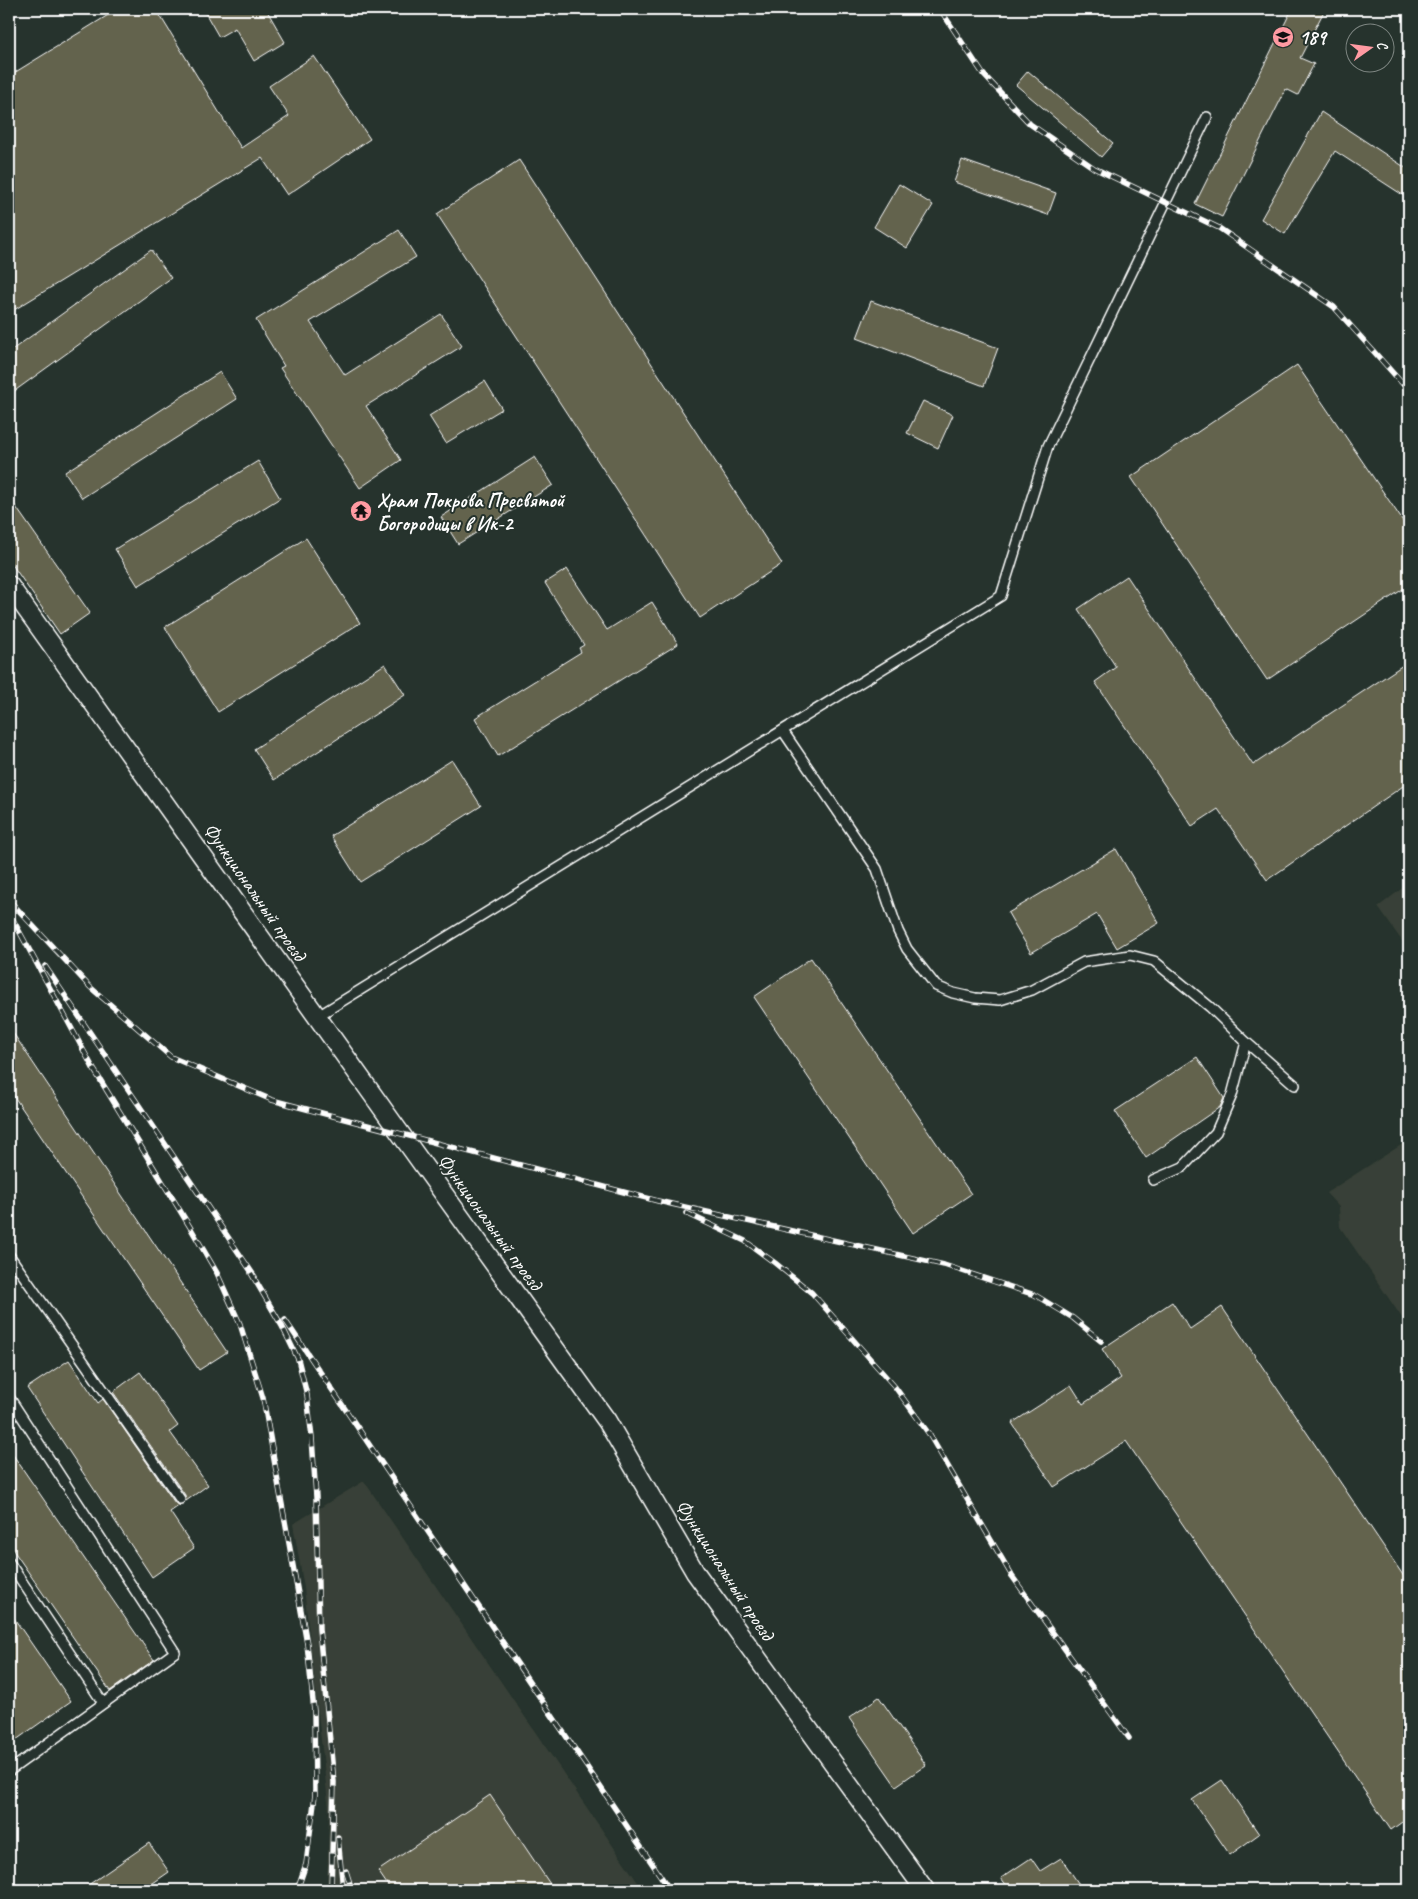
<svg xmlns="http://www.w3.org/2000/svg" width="1418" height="1899" viewBox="0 0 1418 1899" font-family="Caveat,sans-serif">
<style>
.built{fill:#384137}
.building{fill:#63634e;stroke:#fff}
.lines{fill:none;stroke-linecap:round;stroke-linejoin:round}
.lane-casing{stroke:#fff;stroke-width:12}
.street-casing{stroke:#fff;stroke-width:21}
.lane{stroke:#26332d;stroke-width:9}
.street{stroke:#26332d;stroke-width:18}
.rail-casing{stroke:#fff;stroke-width:5.5}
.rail{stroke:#26332d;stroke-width:4;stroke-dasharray:11;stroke-linecap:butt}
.labels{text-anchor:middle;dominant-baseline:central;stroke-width:4;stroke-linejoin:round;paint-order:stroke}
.poi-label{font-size:20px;font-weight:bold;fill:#fff;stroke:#26332d;text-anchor:start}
.street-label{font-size:20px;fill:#fff;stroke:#26332d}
</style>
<rect width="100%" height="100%" fill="#26332d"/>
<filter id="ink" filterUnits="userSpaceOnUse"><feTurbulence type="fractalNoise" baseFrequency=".02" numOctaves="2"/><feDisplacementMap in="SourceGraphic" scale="10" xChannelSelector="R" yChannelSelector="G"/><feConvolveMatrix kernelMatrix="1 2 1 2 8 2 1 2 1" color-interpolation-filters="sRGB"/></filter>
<g filter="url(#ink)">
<g class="built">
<path d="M1409 883V951L1378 907Z"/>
<path d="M1409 1140V1328L1340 1227 1339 1207 1326 1193Z"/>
<path d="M364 1481 643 1890H327L329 1811 304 1588 293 1524Z"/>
</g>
<g class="building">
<path d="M118 9H156L241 148 289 116 269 86 314 56 370 139 287 195 262 158 9 313V76Z"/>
<path d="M203 9H266L285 42 254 61 235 28 219 37Z"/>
<path d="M1292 9H1325L1300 58 1314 64 1298 95 1286 89 1222 217 1195 204Z"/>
<path d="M1028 71 1113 143 1101 157 1016 85Z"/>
<path d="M1321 112 1409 170V199L1335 151 1285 234 1261 219Z"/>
<path d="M519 160 782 564 700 618 437 214Z"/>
<path d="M962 160 1056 193 1048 215 954 182Z"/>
<path d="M899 184 933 205 907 248 874 227Z"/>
<path d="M399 230 416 257 310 322 345 375 441 314 462 346 366 406 401 460 360 488 280 368 284 366 256 320Z"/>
<path d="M151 250 171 278 9 395V352Z"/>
<path d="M871 301 998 348 984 386 857 338Z"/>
<path d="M1297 365 1409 530V585L1267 680 1131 477Z"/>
<path d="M220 372 237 399 82 498 65 472Z"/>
<path d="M485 381 502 409 446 443 429 416Z"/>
<path d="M923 401 953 415 938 448 907 433Z"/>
<path d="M535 457 553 485 458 544 441 517Z"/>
<path d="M258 461 280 498 138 586 115 549Z"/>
<path d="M9 497 90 613 60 634 9 560Z"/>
<path d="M306 538 360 623 218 712 165 627Z"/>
<path d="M567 569 607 630 652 602 678 644 498 756 475 718 581 652 579 648 584 645 545 583Z"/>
<path d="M1127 576 1253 765 1409 661V782L1267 880 1218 809 1192 826 1095 682 1116 667 1078 609Z"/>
<path d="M385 664 405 695 274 780 254 749Z"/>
<path d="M452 760 481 806 360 882 331 836Z"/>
<path d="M1116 849 1159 923 1117 948 1097 914 1031 953 1008 913Z"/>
<path d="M811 958 971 1194 913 1233 754 997Z"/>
<path d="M9 1027 227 1352 199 1370 9 1089Z"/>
<path d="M1197 1057 1224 1098 1220 1107 1146 1158 1115 1111Z"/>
<path d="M1172 1302 1190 1329 1222 1307 1409 1584V1817L1391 1830 1126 1441 1054 1487 1012 1423 1071 1385 1083 1404 1121 1378 1102 1349Z"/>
<path d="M69 1360 98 1403 103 1399 175 1503 180 1505 170 1512 194 1548 152 1577 27 1388Z"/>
<path d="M140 1372 178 1426 170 1432 208 1485 186 1501 185 1495 113 1392Z"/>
<path d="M9 1449 154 1660 110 1691 9 1544Z"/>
<path d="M9 1611 71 1701 9 1745Z"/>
<path d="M879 1697 926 1765 896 1786 849 1718Z"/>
<path d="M1222 1780 1259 1834 1230 1855 1192 1800Z"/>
<path d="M490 1795 554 1890H391L378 1871Z"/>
<path d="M149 1843 169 1872 143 1890H81Z"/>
<path d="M1031 1858 1040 1871 1061 1858 1083 1890H1010L1001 1878Z"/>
</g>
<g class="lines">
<g class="lane-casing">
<g id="lane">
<path d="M783 731 877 869 898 931 907 949 936 986 953 993 975 998 1000 1000 1032 990 1084 962 1130 955 1154 961 1210 1007 1246 1042 1295 1085"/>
<path d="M318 1016 1001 596 1048 446 1207 117"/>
<path d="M1153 1180 1183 1167 1216 1132 1232 1095 1246 1042"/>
<path d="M9 1255 180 1499"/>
<path d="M9 1397 175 1652 9 1771"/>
<path d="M9 1562 103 1703"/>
</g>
</g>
<g class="street-casing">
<path id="street" d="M9 585 400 1133 607 1421 695 1572 925 1890"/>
</g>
<use href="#lane" class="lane"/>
<use href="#street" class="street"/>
<g class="rail-casing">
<g id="rail">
<path d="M940 9 983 74 1030 124 1094 168 1219 228 1334 307 1409 391"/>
<path d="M9 900 90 987 171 1057 272 1100 658 1201 944 1265 1035 1295 1073 1318 1101 1341"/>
<path d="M10 914 93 1068 190 1227 217 1273 240 1324 263 1398 307 1644 314 1711 315 1795 306 1864 297 1890"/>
<path d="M45 966 255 1277"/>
<path d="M686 1213 745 1241 775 1263 812 1293 895 1387 929 1434 1012 1576 1129 1738"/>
<path d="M251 1273 282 1326 298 1359 307 1395 312 1438 316 1497 319 1629 334 1782 331 1890"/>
<path d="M285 1320 670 1890"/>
<path d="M338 1837 343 1890"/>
<path d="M346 1871 352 1890"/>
</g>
</g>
<use href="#rail" class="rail"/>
</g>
</g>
<defs>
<g id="university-disc" transform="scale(1.125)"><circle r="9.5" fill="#ff9aa2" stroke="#26332d"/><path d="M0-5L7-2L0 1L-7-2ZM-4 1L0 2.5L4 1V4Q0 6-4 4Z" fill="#111"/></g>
<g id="temple-disc" transform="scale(1.125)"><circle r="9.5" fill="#ff9aa2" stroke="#26332d"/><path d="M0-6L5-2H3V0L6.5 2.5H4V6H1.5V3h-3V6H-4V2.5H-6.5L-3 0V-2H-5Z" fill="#111"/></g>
</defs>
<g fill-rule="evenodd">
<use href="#university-disc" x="1283" y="37"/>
<use href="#temple-disc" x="361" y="511"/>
</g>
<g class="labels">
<g class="poi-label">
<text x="1299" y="37">189</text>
<text x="377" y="500">Храм Покрова Пресвятой<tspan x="377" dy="23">Богородицы в Ик-2</tspan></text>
</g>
<g class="street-label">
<text transform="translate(255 892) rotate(55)">Функциональный проезд</text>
<text transform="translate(490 1222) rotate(54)">Функциональный проезд</text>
<text transform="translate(725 1570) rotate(57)">Функциональный проезд</text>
</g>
</g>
<rect width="1418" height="1899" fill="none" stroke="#26332d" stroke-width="30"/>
<rect x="15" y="15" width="1388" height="1869" fill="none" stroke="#fff" stroke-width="2" filter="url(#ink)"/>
<g transform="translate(1370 48) rotate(76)"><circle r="24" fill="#26332d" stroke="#7d8581"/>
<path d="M0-4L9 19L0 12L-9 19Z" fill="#ff9aa2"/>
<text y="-8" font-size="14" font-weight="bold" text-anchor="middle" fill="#ffffff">С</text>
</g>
</svg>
